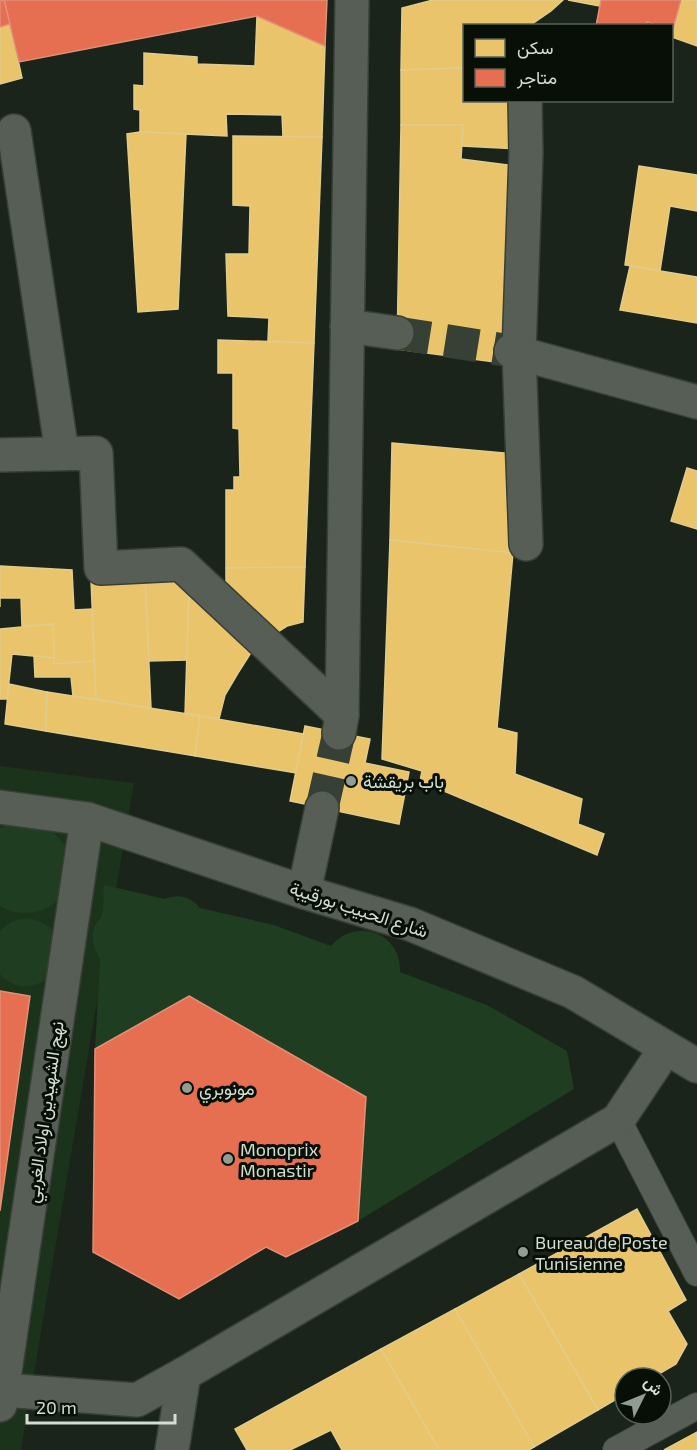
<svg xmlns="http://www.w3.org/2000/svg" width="697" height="1450" viewBox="0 0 697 1450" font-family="'Exo 2',Vazirmatn,sans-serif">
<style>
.built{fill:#1b321b}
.green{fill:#1f3d20}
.homes{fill:#e9c46a;stroke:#e2cc89;stroke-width:1.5}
.shops{fill:#e76f51;stroke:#e19077;stroke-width:1.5}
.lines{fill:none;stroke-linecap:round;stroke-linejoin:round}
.pedestrian-tunnel{stroke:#364035;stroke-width:33;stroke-dasharray:33 16;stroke-linecap:butt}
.minor-tunnel{stroke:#364035;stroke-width:33;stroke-dasharray:33 16;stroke-linecap:butt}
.service-casing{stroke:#373f37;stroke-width:28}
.pedestrian-casing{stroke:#373f37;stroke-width:36}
.minor-casing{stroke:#373f37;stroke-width:36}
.tertiary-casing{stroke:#373f37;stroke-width:36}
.service{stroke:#565e55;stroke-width:26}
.pedestrian{stroke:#565e55;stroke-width:33}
.minor{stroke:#565e55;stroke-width:33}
.tertiary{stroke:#565e55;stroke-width:33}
.poi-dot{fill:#929d91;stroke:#070f07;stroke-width:2}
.labels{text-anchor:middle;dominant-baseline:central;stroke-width:6;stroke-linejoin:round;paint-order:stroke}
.poi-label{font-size:18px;fill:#d2ded1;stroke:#070f07;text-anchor:start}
.street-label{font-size:18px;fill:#d2ded1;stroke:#070f07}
</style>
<rect width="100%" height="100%" fill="#1a241a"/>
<path class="built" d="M0 766 134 783 21 1450H0Z"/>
<g class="green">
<path d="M16 822C43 826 49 824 66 847 66 856 66 888 63 894 50 915 19 918 0 906V828Z"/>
<path d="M104 885 165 899C179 893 191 897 200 908L274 925 331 946C356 916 402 933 400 972L487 1005 567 1051 574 1089 358 1221 366 1097 189 996 95 1049 100 959C93 948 89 934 97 922 100 917 101 920 102 914 104 905 103 894 104 885Z"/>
<path d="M27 918C40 920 47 924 56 933L53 975C37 988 15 992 0 974V931C8 922 15 919 27 918Z"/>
</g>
<g class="homes">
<path d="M433 0H563L551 11 529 26H464V68L401 70 402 8Z"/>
<path d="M568 0H601L599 6Z"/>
<path d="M681 0H697V46L672 37Z"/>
<path d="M257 16 325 46 322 137H283L282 115 226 114 227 136 140 132V110L134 109V85L144 86V53L197 57V64L255 66Z"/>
<path d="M10 24 22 78 0 84V27Z"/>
<path d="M464 68V100H515L518 149 462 146 463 125H401V70Z"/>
<path d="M401 125H463L461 159 515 166 510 364 397 349Z"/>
<path d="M140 132 186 134 178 309 138 312 127 134Z"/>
<path d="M233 136 322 137 314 343 268 341 269 318 228 316 226 254H249L250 206 233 205Z"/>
<path d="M639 166 697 175V211L670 206 660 271 625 265Z"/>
<path d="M630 266 697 277V323L620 310Z"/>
<path d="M218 340 314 343 305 567 226 568V490H234V477H240L239 429 233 428V373H218Z"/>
<path d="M392 443 515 454 513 553 390 540Z"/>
<path d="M687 468 697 471V529L671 521Z"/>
<path d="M390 540 513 553 497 728 517 733 515 774 582 799 578 824 604 834 597 855 420 781 422 771 382 759Z"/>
<path d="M0 566 72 570 74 610 92 609 94 661 54 664 53 624 22 626 21 598H0V607Z"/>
<path d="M305 567 303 622 287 626 273 635 226 586V568Z"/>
<path d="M145 578H188L189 589 187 660 149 661Z"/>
<path d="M145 578 151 708 96 699 91 580Z"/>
<path d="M189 589 254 648 238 673 225 695 219 719 185 714Z"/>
<path d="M53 624 54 658 12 654 7 699H0V629Z"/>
<path d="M34 656 54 658V664L94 661 96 699 73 696 71 677H35Z"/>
<path d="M9 684 47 692 46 731 5 724Z"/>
<path d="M47 692 200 716 195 756 46 731Z"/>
<path d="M200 716 304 734 296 773 195 756Z"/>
<path d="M305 726 370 739 365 763 409 772 399 824 290 801Z"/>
<path d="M637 1209 686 1300 668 1311 687 1344 676 1364 652 1378H625V1394L598 1410 519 1274Z"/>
<path d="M519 1274 598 1410 534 1447 455 1309Z"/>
<path d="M455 1309 534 1447 529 1450H439L381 1349Z"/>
<path d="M381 1349 439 1450H342L331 1430 290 1450H247L235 1429Z"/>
<path d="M697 1432V1450H664Z"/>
</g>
<g class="shops">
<path d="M4 0H327L325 46 257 16 19 62Z"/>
<path d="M4 0 10 24 0 27V1Z"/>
<path d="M601 0H681L673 29H672V26H659L647 22 646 26H596Z"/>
<path d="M0 991 30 996 0 1211Z"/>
<path d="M189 996 366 1097 358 1221 286 1257 266 1247 179 1299 93 1252 95 1049Z"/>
</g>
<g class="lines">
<path class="pedestrian-tunnel" d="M397 333 511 351"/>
<path class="minor-tunnel" d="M322 808 339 733"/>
<g class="service-casing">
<g id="service">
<path d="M618 1120 697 1273"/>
<path d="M616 1450 697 1406"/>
</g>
</g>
<g class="pedestrian-casing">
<g id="pedestrian">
<path d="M525 100 526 154 519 353 526 544"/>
<path d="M14 131 62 453"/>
<path d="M347 326 397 333"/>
<path d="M511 351 697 402"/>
<path d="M0 455 96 453 101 568 181 564 342 715"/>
</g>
</g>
<g class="minor-casing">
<g id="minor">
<path d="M339 733 342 715 352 0"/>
<path d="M304 892 322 808"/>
<path d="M3 1390 137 1400 184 1374 618 1120 666 1048"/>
<path d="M0 1405 87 819"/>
<path d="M172 1450 184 1374"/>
</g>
</g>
<g class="tertiary-casing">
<path id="tertiary" d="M0 807 87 819 304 892 410 924 573 992 697 1066"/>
</g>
<use href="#service" class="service"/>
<use href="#pedestrian" class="pedestrian"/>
<use href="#minor" class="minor"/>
<use href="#tertiary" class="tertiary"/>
</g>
<g class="poi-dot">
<circle cx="351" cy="781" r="6"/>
<circle cx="187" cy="1088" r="6"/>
<circle cx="228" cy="1159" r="6"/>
<circle cx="523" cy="1252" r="6"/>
</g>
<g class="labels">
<g class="poi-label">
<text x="363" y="781">باب بريقشة</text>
<text x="199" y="1088">مونوبري</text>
<text x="240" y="1149">Monoprix<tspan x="240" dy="21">Monastir</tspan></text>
<text x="535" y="1242">Bureau de Poste<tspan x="535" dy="21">Tunisienne</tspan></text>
</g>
<g class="street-label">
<text transform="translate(359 909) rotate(18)">شارع الحبيب بورقيبة</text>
<text transform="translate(44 1112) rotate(-82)">نهج الشهيدين اولاد الغربي</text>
</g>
</g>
<rect x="463" y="24" width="210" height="78" fill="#070f07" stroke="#586258" stroke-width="1.5"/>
<rect x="475" y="39" width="30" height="18" fill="#e9c46a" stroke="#586258" stroke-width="1.5"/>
<text x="517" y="54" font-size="18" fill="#d2ded1">سكن</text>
<rect x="475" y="69" width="30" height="18" fill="#e76f51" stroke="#586258" stroke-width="1.5"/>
<text x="517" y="84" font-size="18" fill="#d2ded1">متاجر</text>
<g transform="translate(643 1396) rotate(47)"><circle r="28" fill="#070f07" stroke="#586258" stroke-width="1.5"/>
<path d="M0-4.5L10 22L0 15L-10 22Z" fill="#929d91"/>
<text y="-9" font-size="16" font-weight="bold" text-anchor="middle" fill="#d2ded1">ش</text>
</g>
<path d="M27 1414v9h148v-9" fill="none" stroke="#d2ded1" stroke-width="3"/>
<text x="36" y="1414" font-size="18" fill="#d2ded1" stroke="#070f07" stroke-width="4.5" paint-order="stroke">20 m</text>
</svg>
